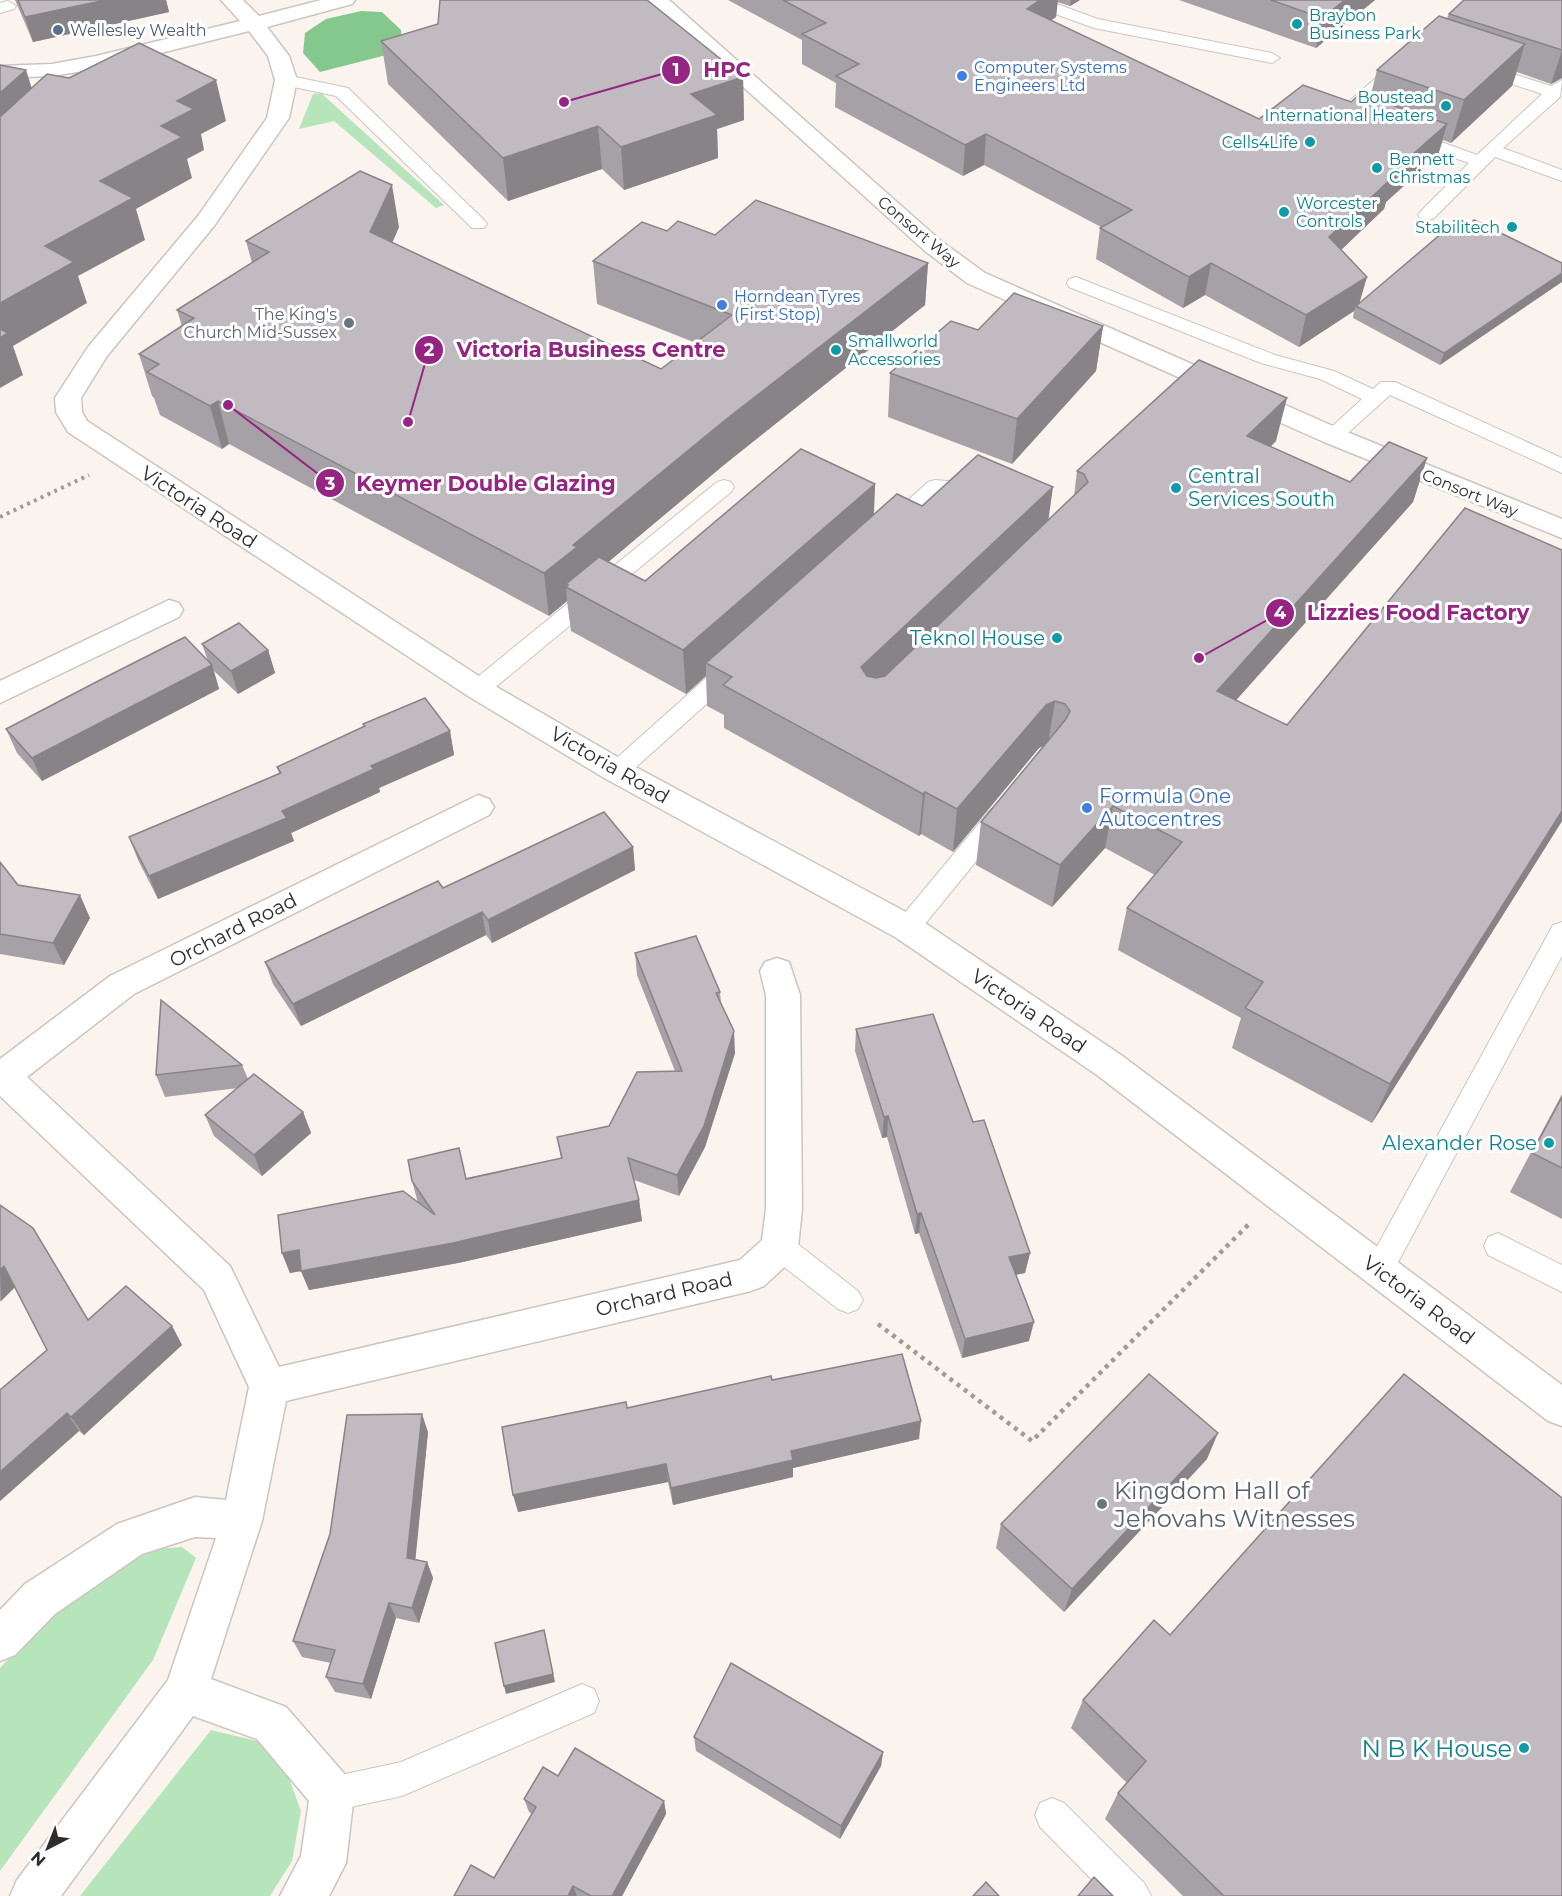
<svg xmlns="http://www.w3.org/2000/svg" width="1562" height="1896" viewBox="0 0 1562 1896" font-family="Montserrat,sans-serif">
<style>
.green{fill:#b6e5bb}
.forest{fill:#84c88d}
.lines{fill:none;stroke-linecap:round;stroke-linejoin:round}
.service-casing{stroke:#ccc5bf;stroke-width:2}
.minor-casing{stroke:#ccc5bf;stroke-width:3}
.path-far1{stroke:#a09b97;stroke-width:4;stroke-dasharray:3 4.5;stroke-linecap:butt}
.path{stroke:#a09b97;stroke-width:4.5;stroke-dasharray:4 5;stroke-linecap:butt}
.service{fill:#fff;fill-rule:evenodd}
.minor{fill:#fff;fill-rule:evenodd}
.wall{fill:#a6a1a6}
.shaded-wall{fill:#878387}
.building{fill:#c1bbc1;stroke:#878387;stroke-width:1.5}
.culture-dot{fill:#0f9aa8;stroke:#fff;stroke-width:2}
.service-dot{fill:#5c6f8a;stroke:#fff;stroke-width:2}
.shop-dot{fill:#3f7fe0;stroke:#fff;stroke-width:2}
.worship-dot{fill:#6b7280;stroke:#fff;stroke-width:2}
.labels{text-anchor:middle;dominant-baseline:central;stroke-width:6;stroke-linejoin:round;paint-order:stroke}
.far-culture-label{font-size:16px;fill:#0d838f;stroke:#fff;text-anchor:start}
.far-service-label{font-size:16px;fill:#4e5e75;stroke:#fff;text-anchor:start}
.far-shop-label{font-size:16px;fill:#366cbe;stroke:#fff;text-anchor:start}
.far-street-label{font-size:16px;fill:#2f2d2b;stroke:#fff}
.far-worship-label{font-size:16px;fill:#5b616d;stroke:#fff;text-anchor:end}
.culture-label{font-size:20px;fill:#0d838f;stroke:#fff;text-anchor:end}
.street-label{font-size:20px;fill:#2f2d2b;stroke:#fff}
.shop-label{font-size:20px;fill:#366cbe;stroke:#fff;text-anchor:start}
.near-worship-label{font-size:24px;fill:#5b616d;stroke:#fff;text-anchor:start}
.near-culture-label{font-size:24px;fill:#0d838f;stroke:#fff;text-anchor:end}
.leader{fill:none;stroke:#962483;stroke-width:2}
.callout-dot{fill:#962483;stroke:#fff;stroke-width:2}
.mark-label{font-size:18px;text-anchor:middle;font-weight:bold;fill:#fff}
.callout-label{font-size:21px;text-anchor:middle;font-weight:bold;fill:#962483;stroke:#fff;stroke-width:6;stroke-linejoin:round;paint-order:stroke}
</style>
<rect width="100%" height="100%" fill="#fbf4ee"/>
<g class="green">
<path d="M321 93 444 205 436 208 334 121 299 129 313 94Z"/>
<path d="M182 1547 196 1558 153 1660 0 1871V1668L58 1606 153 1549Z"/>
<path d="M211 1730 257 1741 286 1770 301 1811 292 1861 270 1896H80Z"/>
</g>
<path class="forest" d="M361 11 382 12 401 30 402 51 320 72 303 53 305 33 326 19Z"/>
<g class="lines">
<g class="service-casing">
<g id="service">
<path d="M1023 0H1046L1098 19 1272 53 1280 58 1272 63 1094 28 1025 3Z"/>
<path d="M8 1 16 6 14 9 0 13V3Z"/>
<path d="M1397 63 1405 68 1357 113 1361 117 1359 121C1351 123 1341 121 1337 114L1339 110 1391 65Z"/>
<path d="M1482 64 1551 86 1562 80 1560 97 1503 148 1562 170V181L1495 157 1433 219H1421L1418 215 1421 211 1469 163 1402 140 1399 136 1402 132H1414L1477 155 1542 94 1476 72 1474 69Z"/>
<path d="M286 75 348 88 484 220 487 224 484 228H472L336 96 280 84 278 80 280 76Z"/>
<path d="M1076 277 1275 355 1334 371 1373 389 1381 382H1395L1562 458V473L1390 395 1340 440 1333 442 1326 440 1323 436 1326 432 1362 399 1320 379 1261 363 1069 287 1067 283 1069 279Z"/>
<path d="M724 480 731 482 734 487 731 492 486 695 478 697 470 695 467 689 470 683 717 482Z"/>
<path d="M935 480 982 484 985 489 982 494 975 496 940 494 899 531 892 533 885 531 881 526 885 521 928 482Z"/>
<path d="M732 660 740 662 743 668 740 674 625 777 617 780 609 777 605 771 609 765 724 662Z"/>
<path d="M1000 806 1009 809 1012 815 1009 821 916 935 907 938 898 935 894 928 898 921 991 809Z"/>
<path d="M1562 922V956L1389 1279 1379 1283 1369 1279 1365 1270 1369 1261 1553 925Z"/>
<path d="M1498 1233 1562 1265V1292L1488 1255 1484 1246 1488 1237Z"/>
<path d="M780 1234 790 1238 858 1291 863 1300 858 1309 848 1313 838 1309 770 1256 766 1247 770 1238Z"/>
<path d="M582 1684 594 1689 599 1701 594 1713 402 1796 332 1811 320 1806 315 1794 320 1782 332 1777 401 1762Z"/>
<path d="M1052 1798 1064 1803 1145 1884 1151 1896H1108L1040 1827 1035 1815 1040 1803Z"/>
</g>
</g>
<g class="minor-casing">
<g id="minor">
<path d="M221 0H243L259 16 321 0H355L352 4 267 27 289 56 297 80 289 118 214 226 107 356 81 398 82 412 87 421 488 682 628 763 919 919 1121 1055 1562 1385V1426L1548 1421 1097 1075 895 937 606 779 468 696 68 432 56 412 55 398 88 347 198 216 267 118 275 80 268 56 249 31 96 69 52 76 0 78V66L52 64 96 56 240 21Z"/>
<path d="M647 0H669L941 241 985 273 1342 430 1562 519V538L1324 442 967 283 925 251Z"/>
<path d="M169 600 179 603 183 610 179 617 0 703V681Z"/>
<path d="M478 795 489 799 494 807 489 815 134 994 27 1077 230 1266 279 1367 740 1260 762 1240 766 1209V995L760 971 765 962 777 958 789 962 800 995 802 1209 798 1247 793 1259 764 1286 751 1291 286 1401 262 1521 211 1679 286 1707 348 1778 354 1794 346 1863 329 1896H280L301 1856 309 1801 257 1739 193 1716 61 1896H10L17 1880 168 1680 216 1538 195 1537 142 1554 55 1614 15 1655 0 1661V1610L25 1584 117 1524 195 1497 226 1500 249 1387 204 1290 0 1096V1059L110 976Z"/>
</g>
</g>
<path class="path-far1" d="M0 517 89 475"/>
<path class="path" d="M878 1324 1032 1441 1249 1224"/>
<use href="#service" class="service"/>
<use href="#minor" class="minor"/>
</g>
<g class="wall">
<path d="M15 0H166L169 12 33 42Z"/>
<path d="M728 0H1080L1070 6 1057 2 1056 17 1051 20 1259 119 1351 102 1370 98 1377 70 1447 18 1449 14 1562 0V78L1551 84 1517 72 1512 86 1451 143 1443 140 1438 155 1386 202 1384 209 1341 250 1360 303 1460 234 1562 263 1440 365 1353 318 1354 311 1299 347 1205 295 1183 308 1096 259 1100 228 1101 227 984 165 963 176 835 107 836 83 802 64V40Z"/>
<path d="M1179 0H1375L1316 48Z"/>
<path d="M381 41 743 77 744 120 717 129 718 158 624 190 602 169 508 201 388 84Z"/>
<path d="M399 227 392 243 661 369 696 343 597 304 593 261 667 231 715 235 928 263 925 305 725 464 608 562 645 581 875 484 874 515 922 506 1049 520 1074 496 1077 471 1276 441 1270 447 1350 482 1427 458 1413 502 1236 700 1287 725 1562 821 1372 1123 1232 1048 1241 1018 1118 950 1127 908 1155 875 1105 848 1052 907 976 865 981 822 1044 745 1039 748 953 852 921 834 919 836 724 728V715L707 706 706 676 686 694 571 631 567 601 549 616 229 444 222 449 160 415 154 398 152 396 139 354 182 326 177 310 252 263 246 241Z"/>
<path d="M1103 326 1096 371 1012 464 888 417 890 373 978 330Z"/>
<path d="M202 644 268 650 275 673 238 694 214 671 219 689 42 781 17 753 6 729 208 661Z"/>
<path d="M363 724 450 731 454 755 379 788 380 792 291 833 294 841 158 899 138 860 129 837 279 773 277 767 364 727Z"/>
<path d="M633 847 635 870 492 943 486 935 301 1026 273 984 265 962 443 888Z"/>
<path d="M0 862 18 885 90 918 64 965 0 954Z"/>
<path d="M635 953 720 992 721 1003 735 1053 705 1147 679 1196 634 1180 639 1200 642 1221 458 1263 309 1290 301 1271 290 1273 282 1253 418 1203 412 1181 466 1178 561 1158 557 1137 609 1126 675 1071 637 975Z"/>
<path d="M856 1029 973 1122 1030 1253 1025 1273 1015 1275 1029 1341 962 1358 919 1233 915 1234 887 1137 882 1138 855 1051Z"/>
<path d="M242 1065 248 1079 303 1112 311 1133 262 1176 214 1136 205 1115 238 1088 165 1097 156 1075Z"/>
<path d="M1562 1094V1219L1510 1192Z"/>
<path d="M0 1205 88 1320 172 1326 182 1345 84 1435 79 1431 0 1501V1390L47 1350 15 1287 1 1301H0Z"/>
<path d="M772 1380 919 1439 793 1468V1477L673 1505 668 1482 518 1512 627 1408Z"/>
<path d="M428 1432 415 1559 427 1562 433 1578 419 1623 396 1618 371 1699 335 1692 326 1677 331 1663 302 1657 293 1641Z"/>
<path d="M1207 1459 1064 1612 996 1548 1001 1524Z"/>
<path d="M1170 1635 1562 1896H1183L1105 1819 1118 1793 1127 1783 1071 1728 1083 1700Z"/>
<path d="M694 1737 883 1752 881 1766 840 1839 696 1751Z"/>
<path d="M558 1776 664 1801 666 1814 622 1896H454L494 1878 532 1814 529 1812 524 1799Z"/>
</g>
<g class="shaded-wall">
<path d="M106 0H166L169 12 33 42 25 17Z"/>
<path d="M1040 0H1058L1056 17 1024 39 1027 9Z"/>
<path d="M1071 0H1080L1070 6Z"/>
<path d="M1345 0H1375L1316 48 1322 18Z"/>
<path d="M1525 44 1512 86 1451 143 1464 100Z"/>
<path d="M1562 50V78L1551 84Z"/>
<path d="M26 70 39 111 0 146V93Z"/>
<path d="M743 77 744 120 717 129 718 158 624 190 621 147 691 94Z"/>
<path d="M216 80 226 121 201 134 204 150 187 159 192 178 136 209 145 240 78 276 87 303 13 346 23 375 0 388V303L45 246 100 181 161 126 177 101Z"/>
<path d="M1447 124 1438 155 1386 202 1384 209 1322 268 1329 237 1388 176Z"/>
<path d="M598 126 602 169 508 201 503 158Z"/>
<path d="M986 134 984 165 963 176 965 145Z"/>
<path d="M392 185 399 227 378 275 370 232Z"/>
<path d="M928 263 925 305 725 464 581 585H568L566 584 567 601 549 616 544 573 573 545 724 421Z"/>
<path d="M1211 263 1205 295 1183 308 1189 277Z"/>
<path d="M1562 273V282L1440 365 1444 353Z"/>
<path d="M1367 277 1358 308 1356 306 1354 311 1299 347 1306 315Z"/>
<path d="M1103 326 1096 371 1012 464 1017 419Z"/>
<path d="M1287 398 1276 441 1237 480 1247 436Z"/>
<path d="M218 401 229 444 222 449 210 406Z"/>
<path d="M1427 458 1413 502 1206 734 1217 691Z"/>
<path d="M875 484 873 528 706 663V676L686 694 683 650Z"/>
<path d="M1053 487 1047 530 859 710 861 667Z"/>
<path d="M268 650 275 673 238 694 231 671Z"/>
<path d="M212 665 219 689 42 781 32 758Z"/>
<path d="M1055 701 1048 744 1039 748 953 852 957 809 1046 705Z"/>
<path d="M450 731 454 755 379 788 380 792 291 833 294 841 158 899 149 876 282 811 371 766Z"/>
<path d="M925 792 921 834 919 836 923 794Z"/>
<path d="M1113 806 1105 848 1052 907 1060 865Z"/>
<path d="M1562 811V821L1372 1123 1390 1084Z"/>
<path d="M633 847 635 870 492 943 488 920Z"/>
<path d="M80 895 90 918 64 965 53 943Z"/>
<path d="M482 912 486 935 301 1026 293 1004Z"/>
<path d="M734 1031 735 1053 705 1147 679 1196 677 1175Z"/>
<path d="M303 1112 311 1133 262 1176 254 1155Z"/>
<path d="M888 1116 887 1137 882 1138 884 1117Z"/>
<path d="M639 1200 642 1221 458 1263 309 1290 301 1271 290 1273 282 1253Z"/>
<path d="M921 1213 919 1233 915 1234 917 1214Z"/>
<path d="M1030 1253 1025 1273 1005 1277 1009 1257Z"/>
<path d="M4 1266 17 1285 1 1301 0 1270Z"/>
<path d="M1034 1322 1029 1341 962 1358 965 1339Z"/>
<path d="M172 1326 182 1345 84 1435 71 1417Z"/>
<path d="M67 1413 79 1431 0 1501V1472Z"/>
<path d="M422 1414 428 1432 414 1574 407 1558Z"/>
<path d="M921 1421 919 1439 793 1468V1477L673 1505 671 1488 791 1451Z"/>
<path d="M1218 1433 1207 1459 1064 1612 1072 1589Z"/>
<path d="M666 1464 668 1482 518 1512 513 1495Z"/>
<path d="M427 1562 433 1578 419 1623 412 1608Z"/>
<path d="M389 1603 396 1618 371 1699 363 1684Z"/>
<path d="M544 1630 555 1682 506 1694 504 1686Z"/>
<path d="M883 1752 881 1766 840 1839 841 1826Z"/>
<path d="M664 1801 666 1814 622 1896H612Z"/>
<path d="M573 1886 577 1896H568Z"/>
</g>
<g class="building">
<path d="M18 0H106L25 17Z"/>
<path d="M440 0H647L743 77 691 94 717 115 621 147 598 126 503 158 381 41 438 24Z"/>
<path d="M783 0H1040L1027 9 1259 119 1303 85 1351 102 1360 94 1447 124 1388 176 1392 178 1329 237 1367 277 1306 315 1211 263 1189 277 1100 228 1132 210 986 134 965 145 836 76 859 64 802 34 826 23Z"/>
<path d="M1271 0H1345L1322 18Z"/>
<path d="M1464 0H1562V50L1449 14Z"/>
<path d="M1439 16 1525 44 1464 100 1377 70Z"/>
<path d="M139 43 216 80 177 101 194 109 161 126 182 137 100 181 133 198 45 246 74 262 0 303V117L47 74 69 78Z"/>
<path d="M0 65 26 70 0 93Z"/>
<path d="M360 171 392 185 370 232 661 369 732 315 593 261 642 222 667 231 678 221 715 235 756 200 928 263 724 421 573 545 577 547 544 573 218 401 210 406 147 372 159 364 139 354 194 318 177 310 269 252 246 241Z"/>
<path d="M1474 220 1562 263V273L1444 353 1356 306 1448 228 1460 234Z"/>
<path d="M1014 293 1103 326 1017 419 890 373 951 321 978 330Z"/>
<path d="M0 329 8 333 0 338Z"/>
<path d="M1199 360 1287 398 1247 436 1350 482 1389 442 1427 458 1217 691 1287 725 1465 508 1562 550V811L1390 1084 1245 1008 1263 982 1127 908 1182 842 1113 806 1060 865 981 822 1066 719 1070 711 1065 704 1055 701 1046 705 957 809 925 792 923 794 723 685 732 677 706 663 897 494 922 506 978 455 1053 487 861 667 867 676 876 678 885 676 1088 482 1084 474 1077 471Z"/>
<path d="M801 449 875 484 683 650 566 587 568 585 566 584 599 557 645 581Z"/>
<path d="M239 623 268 650 231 671 202 644Z"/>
<path d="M185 637 212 665 32 758 6 729 102 679Z"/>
<path d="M425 698 450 731 371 766 374 769 282 811 287 818 149 876 129 837 281 773 277 767 365 726 363 724Z"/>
<path d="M604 812 633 847 488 920 482 912 293 1004 265 962 438 881 443 888Z"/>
<path d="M0 862 18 885 80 895 53 943 0 934Z"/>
<path d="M696 936 720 992 716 993 734 1031 704 1126 677 1175 628 1158 639 1200 453 1243 301 1271 299 1250 282 1253 278 1215 403 1191 435 1215 412 1181 408 1160 459 1148 466 1179 562 1158 557 1137 609 1126 637 1072 682 1071 635 953Z"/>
<path d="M161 1000 242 1065 156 1075Z"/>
<path d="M933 1014 973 1122 984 1120 1030 1253 1009 1257 1034 1322 965 1339 921 1213 917 1214 888 1116 884 1117 856 1029Z"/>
<path d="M254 1074 303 1112 254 1155 205 1115Z"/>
<path d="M1562 1097V1168L1532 1153Z"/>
<path d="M0 1205 33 1228 88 1320 126 1286 172 1326 71 1417 67 1413 0 1472V1390L47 1350 4 1266 0 1270Z"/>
<path d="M902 1354 921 1421 791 1451 793 1460 671 1488 666 1464 513 1495 502 1427 626 1402 627 1408 771 1376 772 1380Z"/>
<path d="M1149 1374 1218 1433 1072 1589 1001 1524Z"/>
<path d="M1404 1374 1562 1498V1896H1224L1118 1793 1146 1761 1083 1700 1154 1620 1170 1635Z"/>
<path d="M422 1414 407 1558 427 1562 412 1608 389 1603 363 1684 326 1677 335 1650 293 1641 330 1534 347 1415Z"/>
<path d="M544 1630 553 1674 504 1686 495 1643Z"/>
<path d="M731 1663 883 1752 841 1826 694 1737Z"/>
<path d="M575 1748 664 1801 612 1896H591L573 1886 568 1896H454L471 1865 494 1878 536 1807 524 1799 543 1767 558 1776Z"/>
<path d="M1094 1877 1113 1896H1078Z"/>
<path d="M986 1882 999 1896H973Z"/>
</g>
<g class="culture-dot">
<circle cx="1297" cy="24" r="6"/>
<circle cx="1446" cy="106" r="6"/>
<circle cx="1310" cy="142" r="6"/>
<circle cx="1377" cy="168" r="6"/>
<circle cx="1284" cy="212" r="6"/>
<circle cx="1512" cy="227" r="6"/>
<circle cx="836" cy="350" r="6"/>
<circle cx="1176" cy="488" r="6"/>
<circle cx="1057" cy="638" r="6"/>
<circle cx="1549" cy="1143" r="6"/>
<circle cx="1524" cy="1748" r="6"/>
</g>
<circle class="service-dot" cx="58" cy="30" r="6"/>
<g class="shop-dot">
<circle cx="962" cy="76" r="6"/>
<circle cx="722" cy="305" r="6"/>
<circle cx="1087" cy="808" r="6"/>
</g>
<g class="worship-dot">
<circle cx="349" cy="323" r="6"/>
<circle cx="1102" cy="1504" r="6"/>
</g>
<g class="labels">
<g class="far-culture-label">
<text x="1309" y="15">Braybon<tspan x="1309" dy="18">Business Park</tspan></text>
<text x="1434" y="97" text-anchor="end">Boustead<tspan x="1434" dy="18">International Heaters</tspan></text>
<text x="1298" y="142" text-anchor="end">Cells4Life</text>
<text x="1389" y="159">Bennett<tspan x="1389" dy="18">Christmas</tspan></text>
<text x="1296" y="203">Worcester<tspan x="1296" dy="18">Controls</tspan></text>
<text x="1500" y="227" text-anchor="end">Stabilitech</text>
<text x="848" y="341">Smallworld<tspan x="848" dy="18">Accessories</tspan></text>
</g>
<g class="far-service-label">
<text x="70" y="30">Wellesley Wealth</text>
</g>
<g class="far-shop-label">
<text x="974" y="67">Computer Systems<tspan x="974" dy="18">Engineers Ltd</tspan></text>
<text x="734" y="296">Horndean Tyres<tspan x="734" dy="18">(First Stop)</tspan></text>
</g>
<g class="far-street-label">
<text transform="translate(919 232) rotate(40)">Consort Way</text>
<text transform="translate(1470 493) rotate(22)">Consort Way</text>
</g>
<g class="far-worship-label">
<text x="337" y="314">The King's<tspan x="337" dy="18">Church Mid-Sussex</tspan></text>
</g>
<g class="culture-label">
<text x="1188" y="476" text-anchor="start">Central<tspan x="1188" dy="23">Services South</tspan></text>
<text x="1045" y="638">Teknol House</text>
<text x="1537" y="1143">Alexander Rose</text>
</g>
<g class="street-label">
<text transform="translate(199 507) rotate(33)">Victoria Road</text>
<text transform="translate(610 765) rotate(30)">Victoria Road</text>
<text transform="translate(233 930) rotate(-27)">Orchard Road</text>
<text transform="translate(1029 1011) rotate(34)">Victoria Road</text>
<text transform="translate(664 1294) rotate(-13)">Orchard Road</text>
<text transform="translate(1419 1300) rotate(37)">Victoria Road</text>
</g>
<g class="shop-label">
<text x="1099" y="796">Formula One<tspan x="1099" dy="23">Autocentres</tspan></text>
</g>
<g class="near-worship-label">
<text x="1114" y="1490">Kingdom Hall of<tspan x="1114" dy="28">Jehovahs Witnesses</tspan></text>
</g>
<g class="near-culture-label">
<text x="1512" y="1748">N B K House</text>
</g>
</g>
<path class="leader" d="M564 102L676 70M408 422L429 350M228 405L330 483M1199 658L1280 613"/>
<g class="callout-dot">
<circle cx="564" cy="102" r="6"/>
<circle cx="408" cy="422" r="6"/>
<circle cx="228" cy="405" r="6"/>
<circle cx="1199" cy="658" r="6"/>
<circle cx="676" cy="70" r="15"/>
<circle cx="429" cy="350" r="15"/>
<circle cx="330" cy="483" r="15"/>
<circle cx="1280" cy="613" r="15"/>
</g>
<g class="mark-label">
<text x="676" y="76">1</text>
<text x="429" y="356">2</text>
<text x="330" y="490">3</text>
<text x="1280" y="619">4</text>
</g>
<g class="callout-label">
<text x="727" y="77">HPC</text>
<text x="591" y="357">Victoria Business Centre</text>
<text x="486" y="491">Keymer Double Glazing</text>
<text x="1418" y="620">Lizzies Food Factory</text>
</g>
<g transform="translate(48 1848) rotate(222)" stroke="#ffffff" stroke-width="4.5" paint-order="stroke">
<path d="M0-4.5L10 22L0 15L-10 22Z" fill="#2f2d2b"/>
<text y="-9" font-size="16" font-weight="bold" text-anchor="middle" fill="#2f2d2b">N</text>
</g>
</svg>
